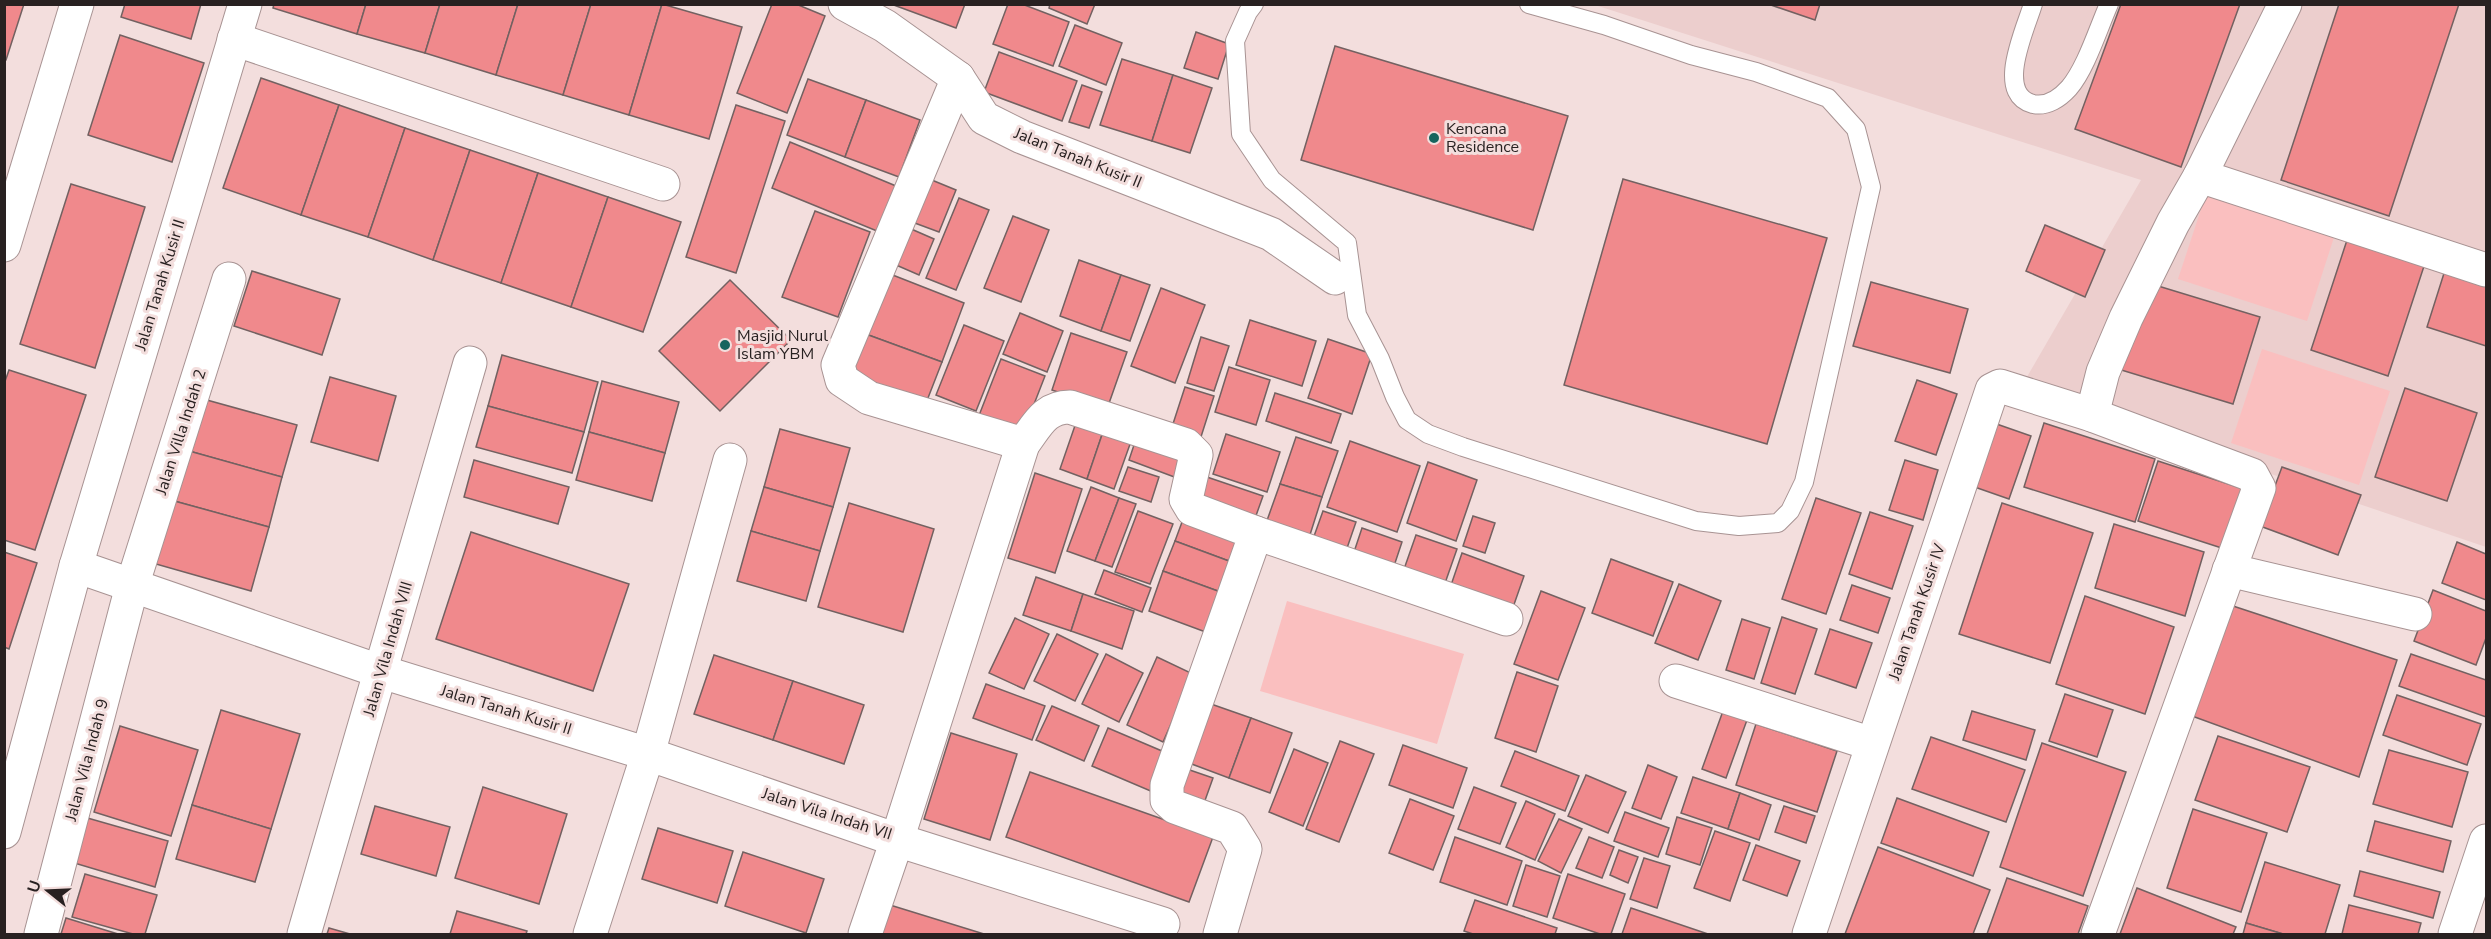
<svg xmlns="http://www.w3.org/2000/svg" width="2491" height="939" viewBox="0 0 2491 939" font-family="'Nunito Sans',sans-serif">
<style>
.built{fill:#eccecd}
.green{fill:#fabfbf}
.building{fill:#f0898c;stroke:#736161;stroke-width:1.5}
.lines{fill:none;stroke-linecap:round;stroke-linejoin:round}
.service-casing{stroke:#a89393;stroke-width:20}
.minor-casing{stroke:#a89393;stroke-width:35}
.service{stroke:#fff;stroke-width:18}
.minor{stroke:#fff;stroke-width:33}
.poi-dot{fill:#17645e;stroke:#f3dedd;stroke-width:2}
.labels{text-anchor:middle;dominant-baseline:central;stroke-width:6;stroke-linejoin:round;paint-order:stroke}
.poi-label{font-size:16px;fill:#282121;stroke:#f3dedd;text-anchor:start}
.street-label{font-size:16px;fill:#282121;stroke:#f3dedd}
</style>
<rect width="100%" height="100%" fill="#f3dedd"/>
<path class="built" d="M1595 5H2486V547L2020 389 2141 180Z"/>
<g class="green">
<path d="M2209 185 2337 228 2307 321 2178 279Z"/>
<path d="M2262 349 2390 391 2359 485 2231 443Z"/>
<path d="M1287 601 1464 654 1437 744 1260 691Z"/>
</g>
<g class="building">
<path d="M4 4H24L6 60H4Z"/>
<path d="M125 4H201L191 39 121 17Z"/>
<path d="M274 4H366L357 34 273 8Z"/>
<path d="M366 4H440L425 53 357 34Z"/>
<path d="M440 4H518L496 75 425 53Z"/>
<path d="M518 4H591L563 95 496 75Z"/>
<path d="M591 4H662L629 115 563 95Z"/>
<path d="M662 4 742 27 709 139 629 115Z"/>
<path d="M772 4H796L825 16 787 113 737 93Z"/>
<path d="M891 4H965L956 28Z"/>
<path d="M1008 4H1022L1069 22 1053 66 993 44Z"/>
<path d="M1050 4H1095L1087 24 1049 8Z"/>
<path d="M1768 4H1820L1815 20Z"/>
<path d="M2121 4H2240L2181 167 2075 129Z"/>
<path d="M2339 4H2459L2389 216 2281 180Z"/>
<path d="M1075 25 1122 43 1106 85 1059 66Z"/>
<path d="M1196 32 1229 44 1218 79 1184 68Z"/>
<path d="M120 35 204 63 172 162 88 135Z"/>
<path d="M1335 46 1568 116 1533 230 1301 160Z"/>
<path d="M999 52 1077 81 1062 121 984 92Z"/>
<path d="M1122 59 1173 75 1152 141 1100 125Z"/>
<path d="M1173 75 1212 88 1190 153 1152 141Z"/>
<path d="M261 78 339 105 301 215 223 188Z"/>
<path d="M808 79 866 100 845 157 787 135Z"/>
<path d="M1082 85 1102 92 1089 128 1069 122Z"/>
<path d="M866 100 920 120 899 177 845 157Z"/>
<path d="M339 105 405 128 368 237 301 215Z"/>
<path d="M736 105 785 121 736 273 686 257Z"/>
<path d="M405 128 470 150 433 260 368 237Z"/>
<path d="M790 142 896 186 877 231 772 188Z"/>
<path d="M470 150 538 173 501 283 433 260Z"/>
<path d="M538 173 608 197 571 307 501 283Z"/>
<path d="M922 176 956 190 939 232 904 219Z"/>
<path d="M1623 179 1827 238 1767 444 1564 385Z"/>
<path d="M71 184 145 207 95 368 20 344Z"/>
<path d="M608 197 681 222 643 332 571 307Z"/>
<path d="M959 198 989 210 956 290 926 278Z"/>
<path d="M815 211 870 232 838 317 782 297Z"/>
<path d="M1013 216 1049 230 1021 302 984 288Z"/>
<path d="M902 225 934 239 919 275 887 261Z"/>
<path d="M2045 225 2105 250 2085 297 2026 271Z"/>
<path d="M2350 231 2427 257 2388 376 2311 350Z"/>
<path d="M1079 260 1121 275 1101 331 1060 316Z"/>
<path d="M2446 267 2486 281V346L2427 327Z"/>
<path d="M252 271 340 299 322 355 234 326Z"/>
<path d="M885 272 964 303 942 362 863 333Z"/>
<path d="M1121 275 1150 285 1130 341 1101 331Z"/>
<path d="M730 280 791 340 720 411 659 351Z"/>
<path d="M1871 282 1968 309 1950 373 1853 346Z"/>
<path d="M2145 282 2260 317 2233 404 2118 369Z"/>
<path d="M1161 288 1205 305 1175 383 1131 366Z"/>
<path d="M1020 313 1063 331 1047 372 1003 354Z"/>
<path d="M1250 320 1316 341 1302 386 1236 365Z"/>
<path d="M964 325 1004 341 976 411 936 395Z"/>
<path d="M863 333 942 362 926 403 847 374Z"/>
<path d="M1071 333 1127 352 1107 409 1052 390Z"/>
<path d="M1201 337 1229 346 1214 391 1187 383Z"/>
<path d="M1328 339 1372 354 1352 414 1308 398Z"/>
<path d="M502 355 598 382 584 432 488 406Z"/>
<path d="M1001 359 1045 376 1022 435 978 418Z"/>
<path d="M1229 367 1270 380 1256 425 1215 412Z"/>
<path d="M9 370 86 395 35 550 4 540V384Z"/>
<path d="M330 377 396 396 378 461 311 442Z"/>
<path d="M1917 380 1957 394 1936 455 1895 441Z"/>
<path d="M602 381 679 402 665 453 589 432Z"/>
<path d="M1185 387 1214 396 1199 443 1170 433Z"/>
<path d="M2405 388 2477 413 2447 501 2375 477Z"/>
<path d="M1275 393 1341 414 1331 443 1266 421Z"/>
<path d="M196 397 297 425 282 477 182 449Z"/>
<path d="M488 406 584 432 572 473 476 447Z"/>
<path d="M1079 414 1106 423 1087 479 1060 469Z"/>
<path d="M1988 421 2031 436 2009 499 1966 484Z"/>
<path d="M1106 423 1134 433 1114 489 1087 479Z"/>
<path d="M2044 423 2155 459 2135 522 2024 487Z"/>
<path d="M780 429 850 448 833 507 764 487Z"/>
<path d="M589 432 665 453 652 501 576 480Z"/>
<path d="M1226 434 1280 452 1267 492 1213 474Z"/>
<path d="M1137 436 1186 453 1177 478 1129 460Z"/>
<path d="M1296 437 1338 451 1322 497 1280 484Z"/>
<path d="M1350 441 1420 466 1397 532 1327 507Z"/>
<path d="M182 449 282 477 269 527 167 499Z"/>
<path d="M474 460 569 487 558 524 464 497Z"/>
<path d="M1905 460 1938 470 1923 520 1889 510Z"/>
<path d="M2158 461 2250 491 2231 551 2138 521Z"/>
<path d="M1428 462 1477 480 1456 541 1407 523Z"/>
<path d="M1128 467 1159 477 1151 502 1119 491Z"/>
<path d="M2282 467 2361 495 2338 555 2260 526Z"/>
<path d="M1035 473 1082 489 1055 573 1008 558Z"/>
<path d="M1201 475 1263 496 1253 524 1192 504Z"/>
<path d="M1280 484 1322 497 1308 541 1265 526Z"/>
<path d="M764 487 833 507 820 551 751 531Z"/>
<path d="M1091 487 1119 498 1095 561 1067 551Z"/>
<path d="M1119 498 1136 504 1112 567 1095 561Z"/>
<path d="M1816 498 1861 513 1826 614 1782 599Z"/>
<path d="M167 499 269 527 251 591 149 562Z"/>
<path d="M849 503 934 529 903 632 818 607Z"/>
<path d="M2002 503 2093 533 2050 663 1959 634Z"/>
<path d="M1138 511 1173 524 1150 584 1115 572Z"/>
<path d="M1323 511 1356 522 1346 551 1313 539Z"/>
<path d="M1870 512 1913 526 1892 589 1849 574Z"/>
<path d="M1185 514 1247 538 1237 564 1175 541Z"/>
<path d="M1473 516 1495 523 1485 553 1463 546Z"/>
<path d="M2114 524 2204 552 2185 616 2095 588Z"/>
<path d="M1362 528 1402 542 1393 569 1353 555Z"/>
<path d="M751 531 820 551 806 601 737 581Z"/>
<path d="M471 532 629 584 593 691 436 639Z"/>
<path d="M1416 535 1457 549 1444 586 1403 572Z"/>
<path d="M1175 541 1237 564 1226 594 1163 571Z"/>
<path d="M2457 542 2486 554V600L2442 583Z"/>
<path d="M4 552 37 563 9 649 4 647Z"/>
<path d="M1462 553 1524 576 1511 613 1449 591Z"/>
<path d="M1611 559 1673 582 1653 636 1592 613Z"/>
<path d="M1104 570 1151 588 1142 612 1095 594Z"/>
<path d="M1163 571 1226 594 1211 634 1149 611Z"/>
<path d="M1036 577 1083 594 1071 631 1023 615Z"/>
<path d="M1679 584 1721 601 1698 660 1655 643Z"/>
<path d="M1852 585 1890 598 1878 633 1840 620Z"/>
<path d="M2433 590 2486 611V638L2476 665 2414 641Z"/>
<path d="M1541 591 1585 608 1558 680 1514 664Z"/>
<path d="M1083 594 1134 611 1122 649 1071 631Z"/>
<path d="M2085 596 2174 627 2145 714 2056 684Z"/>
<path d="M2233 606 2397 660 2359 777 2192 716Z"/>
<path d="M1782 617 1817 629 1795 694 1761 683Z"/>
<path d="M1015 618 1049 634 1024 689 989 673Z"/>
<path d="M1742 619 1770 628 1754 679 1726 670Z"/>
<path d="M1830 629 1872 643 1856 688 1815 674Z"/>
<path d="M1057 634 1098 654 1075 701 1034 681Z"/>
<path d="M1106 654 1143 673 1119 722 1082 704Z"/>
<path d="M2411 654 2486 680V717L2399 686Z"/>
<path d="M714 655 793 681 773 740 694 714Z"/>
<path d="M1157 657 1193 674 1163 742 1127 725Z"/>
<path d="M1517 672 1558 686 1536 752 1495 738Z"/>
<path d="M793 681 864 705 844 764 773 740Z"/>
<path d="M986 684 1045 706 1032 740 973 718Z"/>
<path d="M2065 694 2113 710 2097 757 2049 741Z"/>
<path d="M2397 695 2481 724 2467 765 2383 735Z"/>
<path d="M1211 704 1251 718 1229 778 1189 763Z"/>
<path d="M1052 706 1099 726 1084 761 1036 740Z"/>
<path d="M221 710 300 734 271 829 192 805Z"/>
<path d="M1723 711 1747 720 1726 778 1702 769Z"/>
<path d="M1972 711 2035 730 2026 760 1963 740Z"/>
<path d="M1251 718 1292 733 1270 793 1229 778Z"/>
<path d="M1756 724 1837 751 1817 812 1736 785Z"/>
<path d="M120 726 198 750 171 836 94 812Z"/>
<path d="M1108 728 1169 754 1153 792 1092 766Z"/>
<path d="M951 733 1017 754 990 840 924 819Z"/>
<path d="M2218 736 2310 767 2287 832 2195 800Z"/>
<path d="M1931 737 2025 770 2006 822 1912 789Z"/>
<path d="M1340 741 1374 754 1339 842 1306 829Z"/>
<path d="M2042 743 2126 772 2083 896 2000 867Z"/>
<path d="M1403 745 1467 768 1453 808 1389 785Z"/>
<path d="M1294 749 1328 763 1303 826 1269 812Z"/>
<path d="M2389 750 2468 772 2452 827 2373 804Z"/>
<path d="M1515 751 1579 776 1565 811 1501 786Z"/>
<path d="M1648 765 1677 777 1661 819 1632 808Z"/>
<path d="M1181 767 1213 778 1203 806 1171 795Z"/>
<path d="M1030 772 1213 837 1189 902 1006 837Z"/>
<path d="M1586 775 1626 792 1608 833 1568 816Z"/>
<path d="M1693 777 1740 793 1728 829 1681 813Z"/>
<path d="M483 787 567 814 539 904 455 878Z"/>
<path d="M1474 787 1516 803 1500 844 1458 829Z"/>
<path d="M1740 793 1771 805 1759 840 1728 829Z"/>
<path d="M1897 798 1989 832 1973 876 1881 843Z"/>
<path d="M1410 799 1454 816 1433 870 1389 853Z"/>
<path d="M1526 801 1555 814 1535 860 1506 847Z"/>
<path d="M192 805 271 829 255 882 176 859Z"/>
<path d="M375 806 450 827 436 876 361 854Z"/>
<path d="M1784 806 1815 816 1806 843 1775 832Z"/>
<path d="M2193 809 2267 833 2241 912 2167 888Z"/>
<path d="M1625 812 1669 828 1658 857 1614 841Z"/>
<path d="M84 817 168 841 155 887 71 862Z"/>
<path d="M1677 817 1712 828 1700 865 1666 854Z"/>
<path d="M1559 819 1582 829 1561 873 1538 861Z"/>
<path d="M2375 821 2451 841 2443 872 2367 851Z"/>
<path d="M658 828 733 851 717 903 642 879Z"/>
<path d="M1715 831 1750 843 1730 901 1694 888Z"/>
<path d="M1455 837 1522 861 1507 905 1440 882Z"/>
<path d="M1589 837 1614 847 1602 878 1576 868Z"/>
<path d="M1756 845 1800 861 1787 896 1743 880Z"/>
<path d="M1878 847 1990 890 1973 934H1845Z"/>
<path d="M1619 850 1638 857 1628 883 1610 875Z"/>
<path d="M743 852 824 879 806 933 725 906Z"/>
<path d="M1644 858 1670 866 1657 908 1630 899Z"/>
<path d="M2265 862 2340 885 2325 934H2283L2246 923Z"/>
<path d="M1526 865 1560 876 1547 917 1513 906Z"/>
<path d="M2360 871 2440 892 2433 918 2354 896Z"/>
<path d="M85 874 157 895 145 934H133L72 917Z"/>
<path d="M1568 874 1625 894 1611 934H1600L1553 918Z"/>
<path d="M2007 878 2088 906 2078 934H1987Z"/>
<path d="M2137 888 2236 927 2233 934H2120Z"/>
<path d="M1475 900 1557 928 1555 934H1473L1464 931Z"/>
<path d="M890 905 984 934H881Z"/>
<path d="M2349 905 2421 923 2418 934H2342Z"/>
<path d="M1631 908 1708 934H1622Z"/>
<path d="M457 911 527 931 526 934H450Z"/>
<path d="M66 918 118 934H61Z"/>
<path d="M2246 923 2283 934H2243Z"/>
<path d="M329 928 350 934H327Z"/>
</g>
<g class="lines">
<g class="service-casing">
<g id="service">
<path d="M1254 4 1248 12 1235 41 1241 134 1272 180 1347 243 1357 315 1380 359 1395 397 1407 420 1428 434 1463 447 1696 521 1739 526 1778 523 1790 511 1804 482 1871 187 1856 129 1828 98 1756 72 1691 55 1604 25 1529 4"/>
<path d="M2033 4C2026 28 1994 94 2033 104 2047 107 2060 98 2069 88 2086 68 2098 29 2109 4"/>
</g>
</g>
<g class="minor-casing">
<g id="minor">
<path d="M845 4 885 26 958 78 984 118 1022 137 1271 234 1335 278"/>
<path d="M234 39 663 184"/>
<path d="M958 78 838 365 842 380 869 398 1023 444C1037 426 1044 407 1070 407L1186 445 1196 455 1186 499 1192 509 1256 533 1167 785V800L1175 807 1232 828 1245 849 1220 934"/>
<path d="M2200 176 2486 270"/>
<path d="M4 245 77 4"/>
<path d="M2092 415 2103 372 2126 318 2173 223 2200 176 2285 4"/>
<path d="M1256 533 1506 619"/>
<path d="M76 566 382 672 648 754 730 460"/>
<path d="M2229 570 2415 614"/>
<path d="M1676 681 1872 744"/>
<path d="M4 832 76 566 245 4"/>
<path d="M41 934 132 586 229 279"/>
<path d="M304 934 470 363"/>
<path d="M590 934 648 754 897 840 1023 444"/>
<path d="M865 934 897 840 1163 924"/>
<path d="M1809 934 1992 390 2000 386 2092 415 2252 475 2259 488 2098 934"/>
<path d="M2455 934 2486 841"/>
</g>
</g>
<use href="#service" class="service"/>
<use href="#minor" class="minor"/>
</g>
<g class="poi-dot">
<circle cx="1434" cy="138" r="6"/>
<circle cx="725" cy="345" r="6"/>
</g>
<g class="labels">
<g class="poi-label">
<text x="1446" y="129">Kencana<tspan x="1446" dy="18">Residence</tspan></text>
<text x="737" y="336">Masjid Nurul<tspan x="737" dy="18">Islam YBM</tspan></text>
</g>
<g class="street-label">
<text transform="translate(1078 158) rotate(22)">Jalan Tanah Kusir II</text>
<text transform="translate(160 285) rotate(-73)">Jalan Tanah Kusir II</text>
<text transform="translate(181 432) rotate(-72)">Jalan Villa Indah 2</text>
<text transform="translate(1917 612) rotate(-71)">Jalan Tanah Kusir IV</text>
<text transform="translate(388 649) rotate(-74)">Jalan Vila Indah VIII</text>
<text transform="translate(506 710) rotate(17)">Jalan Tanah Kusir II</text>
<text transform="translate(87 760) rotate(-75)">Jalan Vila Indah 9</text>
<text transform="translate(827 814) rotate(18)">Jalan Vila Indah VII</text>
</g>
</g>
<rect width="2491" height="939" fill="none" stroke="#282121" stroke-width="12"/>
<g transform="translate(48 891) rotate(288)" stroke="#f3dedd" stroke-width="4.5" paint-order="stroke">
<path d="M0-4.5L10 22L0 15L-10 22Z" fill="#282121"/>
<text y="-9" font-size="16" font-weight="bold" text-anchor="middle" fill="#282121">U</text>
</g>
</svg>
